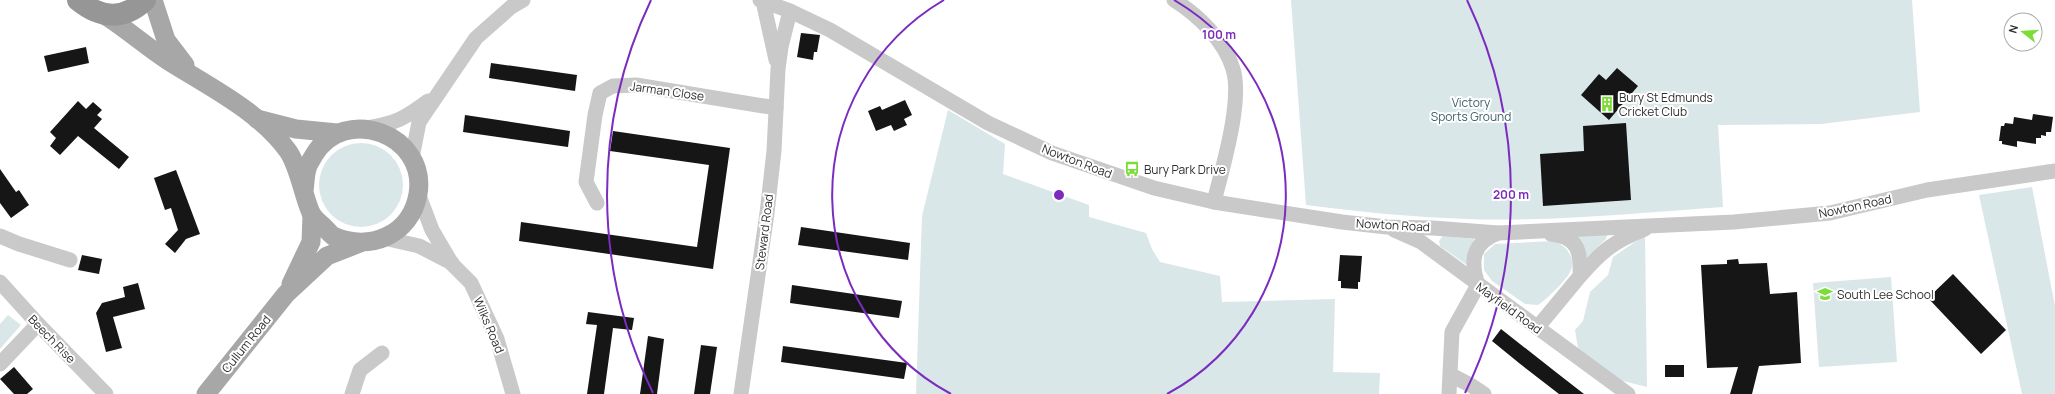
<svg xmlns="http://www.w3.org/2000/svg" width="2055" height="394" viewBox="0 0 2055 394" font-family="Manrope,sans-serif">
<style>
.green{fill:#dae7e8}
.building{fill:#161616}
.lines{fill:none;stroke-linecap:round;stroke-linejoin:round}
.minor{stroke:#c9c9c9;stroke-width:15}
.major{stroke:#a7a7a7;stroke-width:19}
.highway{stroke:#969696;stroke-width:22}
.ring{fill:none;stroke:#7b2cbf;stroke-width:2}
.labels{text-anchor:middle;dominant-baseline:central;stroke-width:4;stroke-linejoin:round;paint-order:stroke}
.street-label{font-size:12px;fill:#2f2f2f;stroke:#fff}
.poi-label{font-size:12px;fill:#2f2f2f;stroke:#fff;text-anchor:start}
.park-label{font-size:12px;fill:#3e6069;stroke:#fff}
.centre{fill:#7b2cbf;stroke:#fff;stroke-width:2}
.ring-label{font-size:12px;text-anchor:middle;font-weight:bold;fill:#7b2cbf;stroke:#fff;stroke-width:4;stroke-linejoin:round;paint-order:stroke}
</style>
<rect width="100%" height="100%" fill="#fff"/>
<g class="green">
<path d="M1291 0H1912L1920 112 1821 124 1718 125 1723 207C1639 213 1549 222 1466 219 1412 217 1360 212 1306 205Z"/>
<path d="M948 110 1005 144 1003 174 1089 205V217L1146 233 1152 249 1160 262 1220 276 1222 302 1335 299 1333 372 1380 373 1379 394H916L922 216Z"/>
<circle cx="361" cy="185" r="42"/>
<path d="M2032 187 2055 306V394H2022L1979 195Z"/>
<path d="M1576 234 1607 235 1606 239 1586 258Z"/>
<path d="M1645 235 1647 387 1619 380 1578 348 1575 330 1583 321 1590 292 1608 275 1613 257Z"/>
<path d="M1443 236 1474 239 1467 265 1440 246 1439 241Z"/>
<path d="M1553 241C1565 244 1576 257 1571 270 1568 279 1546 300 1538 305L1525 304 1492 281 1484 270V254L1495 244Z"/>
<path d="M1891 277 1897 362 1819 367 1813 283Z"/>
<path d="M8 315 21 325 0 349V324Z"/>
</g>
<g class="building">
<path d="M801 33 820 35 817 52H814L813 60 797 57Z"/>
<path d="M86 47 89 63 48 72 44 56Z"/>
<path d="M491 63 577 75 575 91 489 78Z"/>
<path d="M1617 68 1638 86 1609 120 1581 95 1599 74 1606 80Z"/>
<path d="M905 100 912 115 904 119 907 125 894 131 891 125 876 131 868 111 880 106 882 110Z"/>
<path d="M78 101 86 109 93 102 102 110 97 115 102 119 94 128 129 157 119 169 78 136 60 155 50 146 56 138 50 132Z"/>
<path d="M2033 114 2053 117 2051 132H2046V136L2041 135V138H2036V144L2017 141V147L2002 144V141H1999L2001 126H2004L2005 123 2013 124 2014 117 2032 120Z"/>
<path d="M465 115 570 131 568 147 463 132Z"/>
<path d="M1626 123 1631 200 1543 206 1540 154 1584 151 1583 126Z"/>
<path d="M613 131 730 148 713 269 519 241 521 222 697 247 709 165 610 151Z"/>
<path d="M0 169 16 192 19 190 29 205 11 218 0 203Z"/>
<path d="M176 170 200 234 186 239 175 253 165 244 178 230 171 208 165 210 154 178Z"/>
<path d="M801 227 910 243 908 260 798 245Z"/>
<path d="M82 255 102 259 99 274 78 270Z"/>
<path d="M1340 255 1362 256 1360 282H1358V289L1341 288V281H1338Z"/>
<path d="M1738 259 1739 264 1767 263 1770 294 1797 292 1801 363 1759 366 1752 394H1730L1738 367 1707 368 1701 265 1727 264V260Z"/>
<path d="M1953 274 2006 330 1981 354 1928 298Z"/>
<path d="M138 283 145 309 113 317 122 348 106 352 96 313 102 303 125 297 123 287Z"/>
<path d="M792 285 902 301 899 318 790 303Z"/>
<path d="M588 312 634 318 632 330 613 328 604 394H587L597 325 586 324Z"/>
<path d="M1501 329 1557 373 1584 394H1559L1519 363 1492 341Z"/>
<path d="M648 336 664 339 657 394H640Z"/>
<path d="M701 345 717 347 710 394H694Z"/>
<path d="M783 346 907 363 904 379 781 362Z"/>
<rect x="1665" y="365" width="19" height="12"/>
<path d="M14 367 33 389 27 394H14L0 379Z"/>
</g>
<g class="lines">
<g class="minor">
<path d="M760 0 790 11 830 30 988 123 1052 153 1154 188 1214 202 1342 222 1387 227 1433 228 1498 233 1734 222 1830 213 1927 190 2055 171"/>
<path d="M1174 0C1198 15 1225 41 1233 69 1243 101 1222 169 1214 202"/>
<path d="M763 1 776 60"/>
<path d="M367 128C396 123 404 119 428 101"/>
<path d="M412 158 419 122 476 38 511 7 523 0"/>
<path d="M418 193 432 230 452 264 471 283 497 339 513 394"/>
<path d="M597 203 586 182 595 115 600 93 613 86 636 85 776 108"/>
<path d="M1394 230 1421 242 1628 394"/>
<path d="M0 236 19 244 70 260"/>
<path d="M384 238 419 246 452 263"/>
<path d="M1580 276C1602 251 1614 241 1645 229"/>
<path d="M0 282 38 324 106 394"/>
<path d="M1537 328 1580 276C1581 251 1578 237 1551 234"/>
<path d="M0 364 38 324"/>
<path d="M1451 375 1472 386 1484 394"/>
<path d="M352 394 360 370 382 353"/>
<path d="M741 394 767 213 774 151 778 69 781 47 790 11"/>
<path d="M1449 394 1452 332 1478 285C1470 261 1472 243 1498 233"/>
</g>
<g class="major">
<path d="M153 0 166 40 185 65"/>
<path d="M106 16C128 30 148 48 170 62 210 87 260 112 288 151 299 167 303 195 311 213 314 219 320 223 324 227 327 230 330 234 333 236 370 252 411 235 418 194 428 134 344 104 314 155 312 159 308 164 307 169 305 176 305 184 304 191"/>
<path d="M257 119 296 129 337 133"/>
<path d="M291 284 311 242 312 215"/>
<path d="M206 394 286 294 327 256 360 243"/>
</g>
<path class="highway" d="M78 0C101 19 124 20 145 0"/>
</g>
<g class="ring">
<path d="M951 394A226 226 0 0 1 944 0M1174 0A226 226 0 0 1 1167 394"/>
<path d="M653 393A452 452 0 0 1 651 0M1467 0A452 452 0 0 1 1465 393"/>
</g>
<defs>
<g id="building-bare" transform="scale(1.2)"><path d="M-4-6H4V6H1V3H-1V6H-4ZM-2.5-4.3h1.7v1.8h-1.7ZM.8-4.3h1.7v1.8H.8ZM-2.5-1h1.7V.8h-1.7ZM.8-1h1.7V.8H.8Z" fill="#7cdd39" stroke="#fff" stroke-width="2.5" paint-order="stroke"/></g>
<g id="bus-bare" transform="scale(1.2)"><path d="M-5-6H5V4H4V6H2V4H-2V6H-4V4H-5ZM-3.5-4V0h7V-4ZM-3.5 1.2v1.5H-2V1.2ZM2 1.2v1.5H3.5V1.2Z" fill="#7cdd39" stroke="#fff" stroke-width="2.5" paint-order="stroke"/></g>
<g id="school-bare" transform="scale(1.2)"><path d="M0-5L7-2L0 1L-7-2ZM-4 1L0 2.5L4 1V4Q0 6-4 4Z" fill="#7cdd39" stroke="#fff" stroke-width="2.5" paint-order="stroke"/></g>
</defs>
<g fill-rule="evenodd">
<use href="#building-bare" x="1607" y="104"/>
<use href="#bus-bare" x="1132" y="169"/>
<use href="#school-bare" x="1825" y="294"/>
</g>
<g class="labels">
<g class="street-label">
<text transform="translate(667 91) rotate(8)">Jarman Close</text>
<text transform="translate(1077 161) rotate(21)">Nowton Road</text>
<text transform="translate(1855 206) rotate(-12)">Nowton Road</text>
<text transform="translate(1393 225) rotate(3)">Nowton Road</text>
<text transform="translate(764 232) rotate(-83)">Steward Road</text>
<text transform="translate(1509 308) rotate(36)">Mayfield Road</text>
<text transform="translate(489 325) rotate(67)">Wilks Road</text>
<text transform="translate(52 339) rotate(46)">Beech Rise</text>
<text transform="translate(246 344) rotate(-51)">Cullum Road</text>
</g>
<g class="poi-label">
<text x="1619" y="97">Bury St Edmunds<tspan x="1619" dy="14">Cricket Club</tspan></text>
<text x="1144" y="169">Bury Park Drive</text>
<text x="1837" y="294">South Lee School</text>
</g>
<g class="park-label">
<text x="1471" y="102">Victory<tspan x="1471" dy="14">Sports Ground</tspan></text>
</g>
</g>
<circle cx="1059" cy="195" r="6" class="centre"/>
<g class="ring-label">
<text x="1219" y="39">100 m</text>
<text x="1511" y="199">200 m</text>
</g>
<g transform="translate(2023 32) rotate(287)"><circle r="19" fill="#ffffff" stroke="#acacac"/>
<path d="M0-3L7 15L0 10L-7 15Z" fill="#7cdd39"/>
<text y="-6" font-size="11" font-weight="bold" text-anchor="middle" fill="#2f2f2f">N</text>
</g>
</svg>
